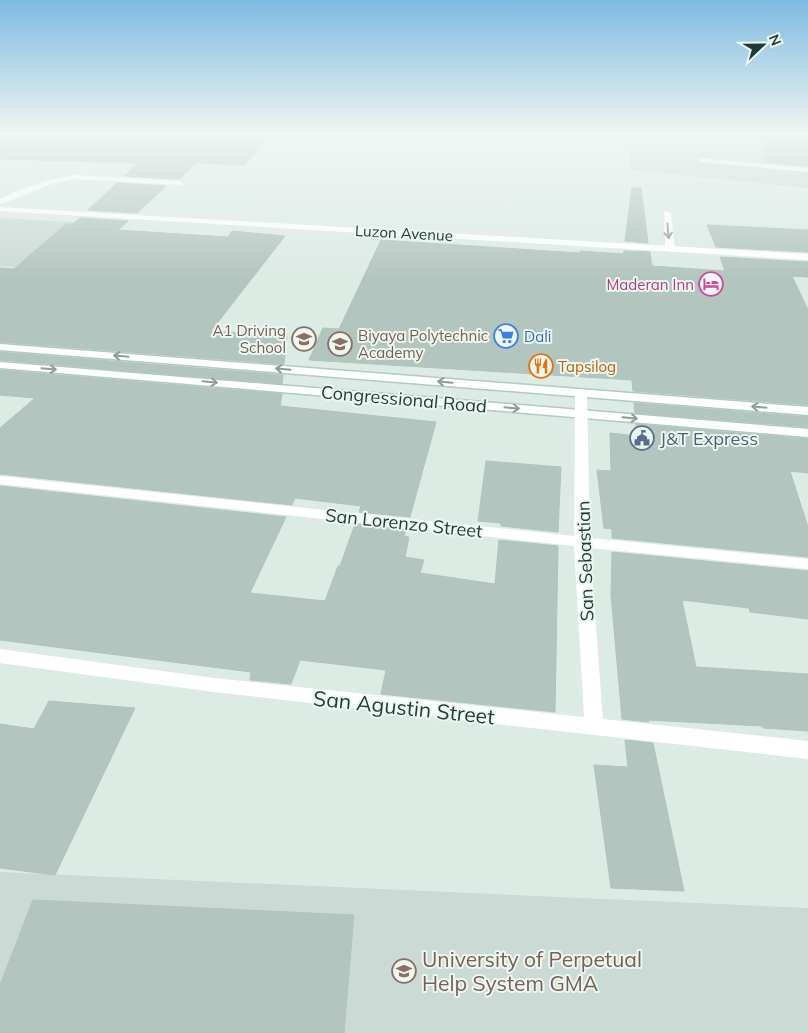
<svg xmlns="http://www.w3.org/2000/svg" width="808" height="1033" viewBox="0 0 808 1033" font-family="Mulish,sans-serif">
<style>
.built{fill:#cbdad4}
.building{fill:#b2c5be;stroke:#afc5bc}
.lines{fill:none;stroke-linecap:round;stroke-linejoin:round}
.secondary-casing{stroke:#afcbc2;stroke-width:3}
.service{fill:#fff;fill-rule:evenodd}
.minor{fill:#fff;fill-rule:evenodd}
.tertiary{fill:#fff;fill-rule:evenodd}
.secondary{fill:#fff;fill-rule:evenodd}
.oneway{stroke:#8e9d9a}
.labels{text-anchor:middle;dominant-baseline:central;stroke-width:4;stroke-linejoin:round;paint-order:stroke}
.far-street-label{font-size:15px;fill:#1d3b34;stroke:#edf7f2}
.far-hotel-label{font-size:15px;fill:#b23c85;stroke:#edf7f2;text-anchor:end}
.far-education-label{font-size:15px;fill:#785e54;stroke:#edf7f2;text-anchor:end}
.far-shop-label{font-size:15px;fill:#366cbe;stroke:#edf7f2;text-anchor:start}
.far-food-label{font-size:15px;fill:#c56008;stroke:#edf7f2;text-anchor:start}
.street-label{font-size:18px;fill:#1d3b34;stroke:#edf7f2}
.service-label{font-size:18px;fill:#4e5e75;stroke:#edf7f2;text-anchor:start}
.near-street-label{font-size:21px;fill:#1d3b34;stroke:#edf7f2}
.near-education-label{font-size:21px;fill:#785e54;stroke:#edf7f2;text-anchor:start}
</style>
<rect width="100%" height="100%" fill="#ddebe5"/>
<g class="built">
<path d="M431 134H567L574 138Z"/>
<path d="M632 134H808V188L631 170 629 139Z"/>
<path d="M0 218 89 223 33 268 0 266Z"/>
<path d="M0 872 808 908V1033H0Z"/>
</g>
<g class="building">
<path d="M0 134H271L245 165 195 163 181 178 175 179 124 176 138 163 0 159Z"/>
<path d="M767 134H808V166L765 162Z"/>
<path d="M117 183 166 186 137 213 88 210Z"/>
<path d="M632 188H641L648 243 625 241Z"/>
<path d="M80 218 128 221 118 230 228 237 232 231 285 236 211 331 287 336 284 364 0 342V268L14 269 66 224H73Z"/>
<path d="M707 225 808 230V252L716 247Z"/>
<path d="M381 240 580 253V251L623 254 624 251 650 252 652 266 725 271 720 257 808 262V277L792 276 808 310V405L633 391 632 380 309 360 323 328 339 329Z"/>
<path d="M0 352 283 375 282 384 0 360Z"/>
<path d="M0 370 282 394 280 406 436 422 410 517 359 512 361 506 295 498 292 505 0 474V428L35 398 0 395Z"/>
<path d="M634 403 808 417V427L635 413Z"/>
<path d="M636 424 808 439V473L790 471 808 527V557L612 538V529L604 528 597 470 611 471 610 433 637 436Z"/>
<path d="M486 461 561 467 558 532 501 526V523L478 521Z"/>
<path d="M0 486 286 517 250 593 325 601 338 566H340L355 524 406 530 404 536 409 537 405 557 424 560 420 573 495 584 499 540 558 546 555 712 381 694 386 670 300 660 291 684 250 680 251 672 0 640Z"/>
<path d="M612 552 808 571V619L750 612 749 608 682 600 696 667 808 674V731L763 728 762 726 648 720 649 722 622 719 611 595Z"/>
<path d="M49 701 135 708 55 875 0 868V724L34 729Z"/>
<path d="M625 740 653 743 684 891 611 888 594 765 628 767Z"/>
<path d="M33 900 354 915 344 1033H0V985Z"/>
</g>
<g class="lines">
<g class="secondary-casing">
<g id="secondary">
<path d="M0 344 808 407V415L0 350Z"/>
<path d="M0 362 808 429V437L0 368Z"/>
</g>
</g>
<g class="service">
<path d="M699 158 808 168V172L702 162H699Z"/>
<path d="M77 175 180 181 184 183 180 185 77 179C44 183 29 195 0 204V199C25 187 49 178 77 175Z"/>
<path d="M664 211 671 213 675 249 670 252 665 249Z"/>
</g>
<path class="minor" d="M581 389 587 393 590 538 808 559V569L590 548 603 719 808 741V759L214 692 0 663V649L214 678 584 717 574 546 0 484V476L574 536 575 393Z"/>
<path class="tertiary" d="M0 207 808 254V260L0 211Z"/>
<use href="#secondary" class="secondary"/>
</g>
<defs><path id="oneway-shaft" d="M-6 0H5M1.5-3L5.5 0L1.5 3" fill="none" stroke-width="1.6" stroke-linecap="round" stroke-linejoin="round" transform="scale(1.25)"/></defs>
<g class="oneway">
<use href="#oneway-shaft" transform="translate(668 231) rotate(85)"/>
<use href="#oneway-shaft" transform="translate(121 356) rotate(-175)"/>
<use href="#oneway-shaft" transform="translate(49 369) rotate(5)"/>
<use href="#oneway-shaft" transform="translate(283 369) rotate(-175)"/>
<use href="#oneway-shaft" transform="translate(210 382) rotate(5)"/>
<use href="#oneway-shaft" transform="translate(445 382) rotate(-175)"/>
<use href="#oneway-shaft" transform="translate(759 407) rotate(-175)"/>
<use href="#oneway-shaft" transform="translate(512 408) rotate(5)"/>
<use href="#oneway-shaft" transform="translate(630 418) rotate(5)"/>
</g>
<linearGradient id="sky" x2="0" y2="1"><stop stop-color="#7dbbe1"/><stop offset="0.48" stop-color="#f0f6f3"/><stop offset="1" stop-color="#f0f6f3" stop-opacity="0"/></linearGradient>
<rect width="808" height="279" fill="url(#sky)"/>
<defs>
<g id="hotel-ring" transform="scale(1.25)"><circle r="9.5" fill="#edf7f2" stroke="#d1479c" stroke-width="1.5"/><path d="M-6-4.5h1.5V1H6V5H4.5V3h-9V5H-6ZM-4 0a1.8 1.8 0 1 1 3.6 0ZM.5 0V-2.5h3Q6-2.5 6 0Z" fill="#d1479c"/></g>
<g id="supermarket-ring" transform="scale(1.25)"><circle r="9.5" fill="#edf7f2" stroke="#3f7fe0" stroke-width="1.5"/><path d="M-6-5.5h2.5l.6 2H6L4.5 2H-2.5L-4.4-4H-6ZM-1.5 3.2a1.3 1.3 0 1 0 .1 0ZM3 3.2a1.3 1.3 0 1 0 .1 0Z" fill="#3f7fe0"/></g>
<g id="school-ring" transform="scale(1.25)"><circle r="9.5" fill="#edf7f2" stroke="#8d6e63" stroke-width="1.5"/><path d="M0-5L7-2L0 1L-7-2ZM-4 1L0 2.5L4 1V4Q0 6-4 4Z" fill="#8d6e63"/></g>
<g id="restaurant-ring" transform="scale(1.25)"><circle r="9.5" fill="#edf7f2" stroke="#e8710a" stroke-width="1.5"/><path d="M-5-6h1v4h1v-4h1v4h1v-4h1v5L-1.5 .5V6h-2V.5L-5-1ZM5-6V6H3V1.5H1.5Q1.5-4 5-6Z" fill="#e8710a"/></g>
<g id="civic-ring" transform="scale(1.25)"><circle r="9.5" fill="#edf7f2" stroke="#5c6f8a" stroke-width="1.5"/><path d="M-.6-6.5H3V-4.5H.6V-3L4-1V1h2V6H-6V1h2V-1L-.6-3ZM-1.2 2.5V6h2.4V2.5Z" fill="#5c6f8a"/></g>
<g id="university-ring" transform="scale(1.25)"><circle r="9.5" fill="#edf7f2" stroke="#8d6e63" stroke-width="1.5"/><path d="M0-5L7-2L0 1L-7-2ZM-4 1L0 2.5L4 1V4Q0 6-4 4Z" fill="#8d6e63"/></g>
</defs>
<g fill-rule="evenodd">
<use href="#hotel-ring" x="711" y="284"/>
<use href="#supermarket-ring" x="506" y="336"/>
<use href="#school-ring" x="304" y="339"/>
<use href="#school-ring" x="340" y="344"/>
<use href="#restaurant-ring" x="541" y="366"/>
<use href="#civic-ring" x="642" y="438"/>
<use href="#university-ring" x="404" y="971"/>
</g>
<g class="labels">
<g class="far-street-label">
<text transform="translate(404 233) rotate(3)">Luzon Avenue</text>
</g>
<g class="far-hotel-label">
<text x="694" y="284">Maderan Inn</text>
</g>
<g class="far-education-label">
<text x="286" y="330">A1 Driving<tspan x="286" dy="17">School</tspan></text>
<text x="358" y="335" text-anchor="start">Biyaya Polytechnic<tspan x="358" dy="17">Academy</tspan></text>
</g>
<g class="far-shop-label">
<text x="524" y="336">Dali</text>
</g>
<g class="far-food-label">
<text x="558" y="366">Tapsilog</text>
</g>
<g class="street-label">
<text transform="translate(404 399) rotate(5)">Congressional Road</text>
<text transform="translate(404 523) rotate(6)">San Lorenzo Street</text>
<text transform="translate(585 561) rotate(-92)">San Sebastian</text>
</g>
<g class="service-label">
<text x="660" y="438">J&amp;T Express</text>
</g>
<g class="near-street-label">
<text transform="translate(404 707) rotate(6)">San Agustin Street</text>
</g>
<g class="near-education-label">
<text x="422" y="959">University of Perpetual<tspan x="422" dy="24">Help System GMA</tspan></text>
</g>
</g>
<g transform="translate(763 45) rotate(68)" stroke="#edf7f2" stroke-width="4" paint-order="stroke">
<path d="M0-4L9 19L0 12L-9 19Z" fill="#1d3b34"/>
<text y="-8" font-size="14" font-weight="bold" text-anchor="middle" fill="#1d3b34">N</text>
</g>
</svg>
